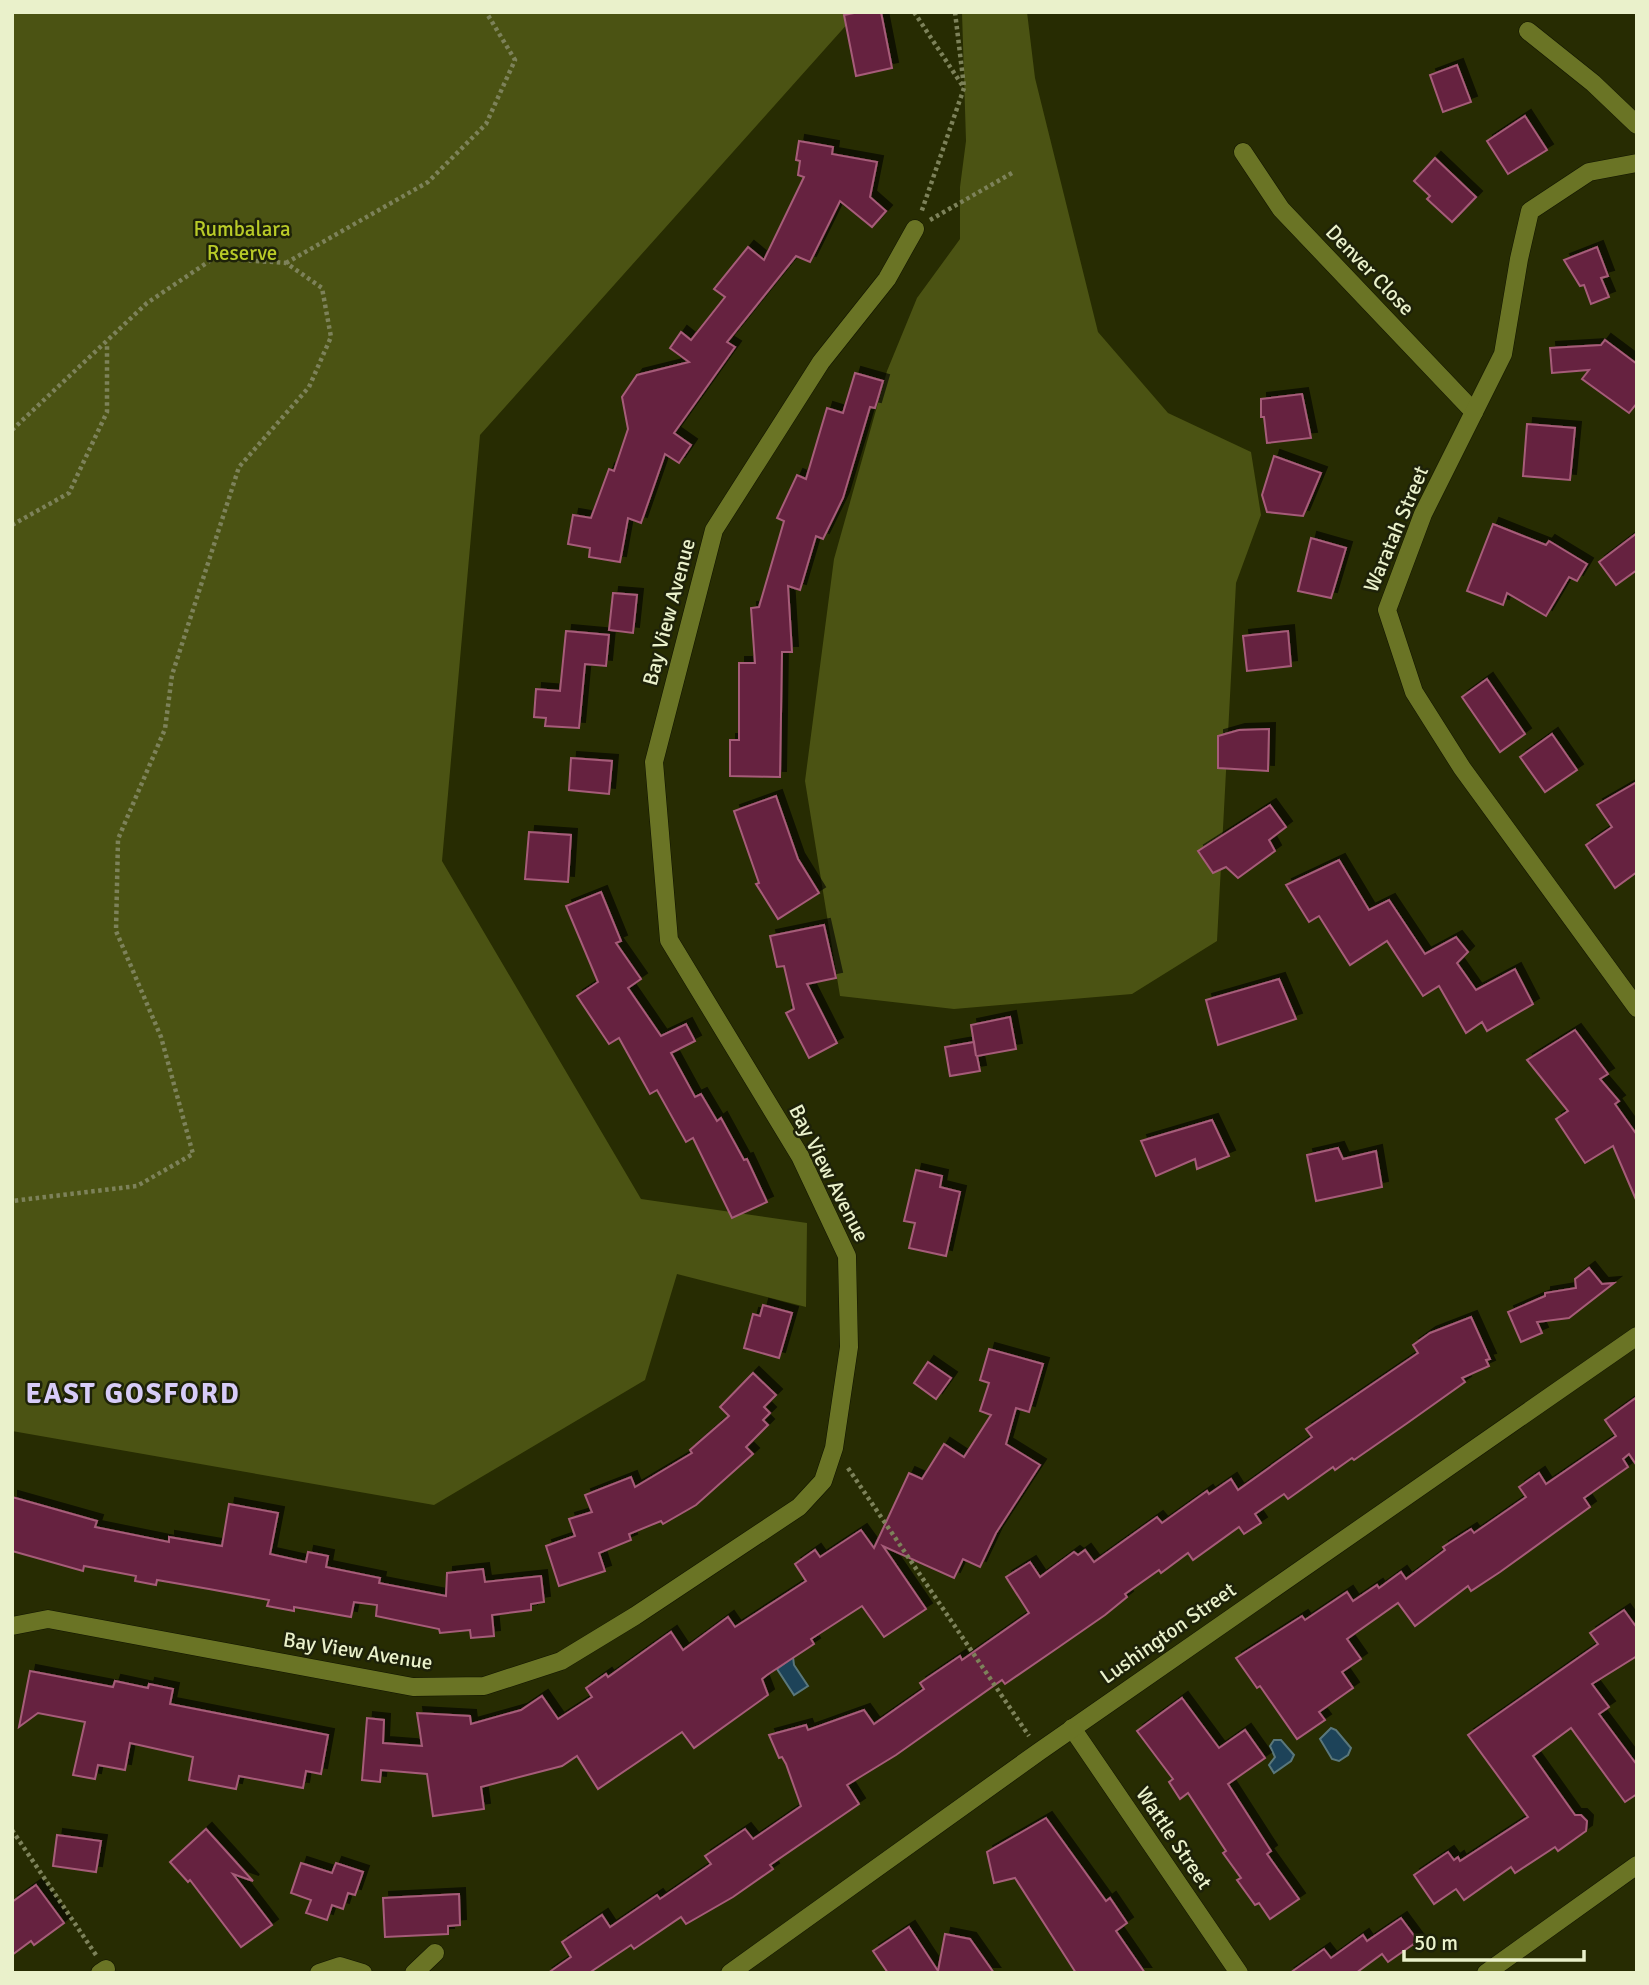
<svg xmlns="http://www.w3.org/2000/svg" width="1649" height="1985" viewBox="0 0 1649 1985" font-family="Signika,sans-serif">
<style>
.green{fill:#4b5313}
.water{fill:#1d4359;stroke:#5a777b;stroke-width:2}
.building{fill:#662240;stroke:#a65c79;stroke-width:2;filter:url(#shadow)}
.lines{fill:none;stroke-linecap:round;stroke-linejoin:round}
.minor-casing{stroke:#111400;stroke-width:19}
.tertiary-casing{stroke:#111400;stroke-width:19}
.path{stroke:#7d825a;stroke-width:4.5;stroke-dasharray:3.5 3.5;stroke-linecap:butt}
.minor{stroke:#6a7425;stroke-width:18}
.tertiary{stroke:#6a7425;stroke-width:18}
.labels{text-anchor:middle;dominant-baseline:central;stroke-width:5;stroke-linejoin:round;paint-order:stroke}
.park-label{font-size:21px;fill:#b9cb28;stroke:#1e2209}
.street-label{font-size:21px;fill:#eaf1cb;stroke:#1e2209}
.district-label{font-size:28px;font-weight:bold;letter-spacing:2px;fill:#d7ccf8;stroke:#1e2209}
</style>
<defs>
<filter id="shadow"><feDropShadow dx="6" dy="-6" stdDeviation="0" flood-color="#0009"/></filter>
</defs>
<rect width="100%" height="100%" fill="#272c02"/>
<g class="green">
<path d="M12 12H858L480 435 442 861 641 1199 807 1223 806 1307 677 1274 645 1380 434 1505 12 1431Z"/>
<path d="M962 12H1027L1035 78 1098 332 1168 413 1251 452 1261 515 1236 583 1217 941 1132 994 954 1009 840 996 805 781 834 559 887 371 917 298 960 239V187L966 141Z"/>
</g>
<g class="water">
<path d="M793 1657 794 1665 808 1686 794 1695 777 1669Z"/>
<path d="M1331 1728 1336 1730 1351 1748 1348 1755 1339 1761 1332 1759 1320 1739Z"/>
<path d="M1274 1740H1281L1294 1755 1291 1761 1274 1773 1269 1765 1275 1757 1270 1746Z"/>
</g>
<g class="building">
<path d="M859 12H881L892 68 856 76 844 15Z"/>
<path d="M1457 65 1471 102 1443 112 1430 75Z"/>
<path d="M1525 116 1547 150 1508 174 1487 141Z"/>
<path d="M799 141 833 147 832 154 877 162 870 197 886 211 872 227 840 201 810 262 796 256 727 342 735 347 674 433 691 445 679 463 665 454 641 523 628 518 620 562 589 557 590 548 568 544 573 515 591 518 609 469 614 471 628 429 622 397 637 375 689 362 670 348 681 332 691 340 725 297 714 289 748 247 764 260 804 177 798 175 800 161 796 160Z"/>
<path d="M1435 158 1476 197 1452 222 1427 199 1430 196 1414 181Z"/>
<path d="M1597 247 1608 276 1601 278 1609 297 1591 304 1584 285 1580 286 1564 260Z"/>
<path d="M1605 340 1637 364V403L1629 413 1582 379 1589 370 1552 373 1550 348 1601 345Z"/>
<path d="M855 373 883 381 875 408 870 407 843 498 823 539 816 536 800 590 788 586 792 652H782L780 777 730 776V740H739V663H755L751 608 759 607 784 521 777 518 797 475 806 479 827 408 843 413Z"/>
<path d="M1302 394 1311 438 1267 443 1264 417H1261V399Z"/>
<path d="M1527 424 1575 428 1570 480 1523 476Z"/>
<path d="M1274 456 1321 473 1303 516 1267 512 1262 495Z"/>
<path d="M1493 524 1546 545 1549 541 1587 564 1577 581 1569 577 1546 616 1507 593 1503 605 1467 591Z"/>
<path d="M1637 533V570L1616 585 1599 562Z"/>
<path d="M1311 538 1346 548 1331 598 1298 591Z"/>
<path d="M613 593 637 595 633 633 609 630Z"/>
<path d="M566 631 609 635 606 666 585 664 579 728 545 726 546 718 534 717 536 689 560 691Z"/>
<path d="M1288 631 1291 666 1247 671 1243 636Z"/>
<path d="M1487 679 1525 734 1500 752 1462 697Z"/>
<path d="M1269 729 1268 771 1218 768V736L1239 730Z"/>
<path d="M1552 734 1577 770 1545 792 1520 757Z"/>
<path d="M571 758 612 761 609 794 569 790Z"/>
<path d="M1637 782V872L1615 888 1586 845 1612 827 1597 805Z"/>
<path d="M776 796 798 859 819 893 778 919 756 884 759 883 734 811Z"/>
<path d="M1270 805 1286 827 1269 840 1275 851 1238 878 1226 867 1213 873 1198 851Z"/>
<path d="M529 832 571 835 568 882 525 879Z"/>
<path d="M1339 860 1369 910 1389 900 1425 954 1456 937 1468 952 1457 963 1476 990 1515 969 1533 1004 1487 1031 1482 1022 1466 1033 1439 986 1423 996 1387 941 1350 965 1319 916 1309 922 1286 885Z"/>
<path d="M601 892 621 941 616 943 641 979 628 988 661 1036 686 1024 695 1041 671 1053 695 1097 701 1094 717 1121 721 1118 744 1160 747 1159 767 1202 732 1218 693 1138 686 1142 657 1090 650 1094 619 1038 609 1044 577 996 598 982 566 906Z"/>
<path d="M824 925 836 978 807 984 837 1043 809 1058 786 1013 794 1009 784 966 777 967 770 936Z"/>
<path d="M1279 979 1296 1019 1218 1045 1206 1000Z"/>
<path d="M1010 1017 1016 1049 977 1056 980 1071 950 1076 945 1047 974 1042 976 1056 971 1025Z"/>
<path d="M1575 1030 1608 1074 1600 1079 1619 1101 1615 1104 1637 1135V1202L1613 1146 1585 1163 1556 1119 1568 1111 1527 1060Z"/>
<path d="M1212 1120 1229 1156 1197 1169 1195 1159 1156 1176 1141 1141Z"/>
<path d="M1338 1148 1343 1159 1376 1151 1382 1187 1316 1201 1307 1155Z"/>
<path d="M916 1170 942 1176 940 1187 960 1192 946 1256 909 1248 915 1223 904 1221Z"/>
<path d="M1589 1268 1602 1284 1614 1283 1569 1318 1537 1322 1542 1333 1521 1342 1508 1312 1545 1296V1293L1576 1288 1575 1279Z"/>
<path d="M763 1305 792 1313 779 1358 744 1348 753 1314 760 1316Z"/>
<path d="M1471 1317 1490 1359 1486 1360 1489 1366 1462 1378 1465 1382 1406 1424 1354 1460 1352 1458 1335 1470 1333 1467 1288 1499 1284 1494 1255 1514 1261 1523 1244 1534 1239 1527 1193 1560 1188 1553 1161 1573 1159 1570 1125 1594 1127 1597 1105 1615 1056 1649 1005 1684 1002 1680 896 1755 847 1785 859 1804 770 1865 773 1869 733 1897 686 1924 681 1917 634 1949 631 1945 589 1973H548L571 1957 562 1942 602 1915 610 1927 657 1895 660 1899 711 1864 705 1856 745 1829 753 1839 801 1806 786 1764 782 1757 779 1758 769 1735 806 1725 808 1730 864 1710 874 1724 924 1689 920 1683 960 1656 962 1660 1029 1613 1006 1577 1030 1562 1040 1577 1074 1552 1078 1555 1085 1550 1094 1562 1157 1517 1162 1523 1207 1491 1209 1494 1231 1479 1238 1490 1312 1437 1306 1429 1418 1353 1413 1345 1430 1333Z"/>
<path d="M989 1349 1043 1364 1029 1412 1016 1408 1006 1444 1040 1465 996 1533 980 1567 963 1559 954 1578 883 1546 926 1609 884 1637 862 1606 811 1639 814 1644 767 1675 762 1679 768 1695 694 1748 682 1732 598 1789 577 1756 562 1766 481 1787 484 1809 433 1816 427 1774 381 1770 380 1782 362 1780 367 1718 384 1720 383 1743 422 1746 417 1713 470 1716 471 1724 521 1710 542 1696 558 1719 592 1697 586 1688 606 1674 608 1677 671 1632 683 1650 728 1617 735 1627 806 1581 795 1564 815 1550 820 1557 861 1530 874 1548 909 1473 922 1479 944 1444 964 1457 991 1415 980 1411 989 1383 980 1380Z"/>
<path d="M928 1362 951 1378 936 1399 914 1383Z"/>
<path d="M753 1373 776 1395 764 1407 770 1413 763 1420 768 1425 746 1447 753 1454 696 1505 663 1524 661 1521 629 1534 631 1540 599 1553 605 1571 559 1586 546 1546 575 1536 569 1519 592 1512 585 1495 631 1477 635 1487 692 1453 690 1450 729 1416 720 1407Z"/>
<path d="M1637 1397V1466L1629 1454 1623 1459 1628 1467 1584 1498 1590 1507 1500 1572 1471 1591 1468 1586 1415 1626 1398 1603 1347 1639 1361 1659 1342 1672 1353 1688 1319 1712 1325 1720 1297 1739 1260 1686 1257 1688 1236 1658 1302 1616 1305 1620 1347 1592 1353 1601 1377 1585 1379 1588 1401 1572 1406 1579 1445 1550 1443 1547 1471 1529 1474 1533 1526 1497 1519 1487 1539 1473 1546 1484 1616 1436 1605 1420Z"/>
<path d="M12 1497 97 1521 95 1527 169 1542V1537L222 1546 229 1504 278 1513 270 1554 306 1562 308 1552 328 1556 326 1567 380 1578 379 1583 446 1596 447 1573 483 1569 485 1582 541 1576 544 1602 531 1604V1610L492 1615 494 1636 471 1638 470 1630 440 1633 439 1629 376 1616 377 1605 354 1602 351 1617 294 1607V1611L267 1606 269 1600 209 1589 157 1580 156 1585 135 1581 136 1576 84 1566 83 1571 12 1551Z"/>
<path d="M1624 1610 1637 1628V1656L1592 1684 1609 1707 1599 1714 1637 1765V1794L1625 1802 1571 1728 1533 1756 1575 1815H1581L1587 1821 1586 1831 1558 1851 1555 1847 1515 1873 1511 1867 1464 1900 1456 1889 1434 1904 1414 1875 1448 1852 1454 1860 1458 1857 1460 1861 1528 1817 1468 1735 1598 1644 1590 1633Z"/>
<path d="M30 1671 113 1687 115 1681 148 1688 149 1684 173 1689 170 1704 328 1735 321 1774 306 1771 303 1788 239 1776 236 1789 189 1780 193 1757 130 1743 125 1770 98 1765 95 1779 73 1775 85 1722 38 1713 19 1727Z"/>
<path d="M1182 1698 1219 1748 1245 1730 1265 1758 1228 1784 1271 1851 1267 1854 1299 1899 1270 1919 1259 1903 1255 1905 1237 1880 1241 1878 1223 1853 1226 1851 1188 1793 1180 1799 1169 1782 1173 1779 1137 1731Z"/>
<path d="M1046 1818 1106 1901 1110 1898 1127 1923 1116 1931 1145 1973H1076L1015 1878 994 1883 987 1852Z"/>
<path d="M206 1829 253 1881 233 1874 272 1925 241 1947 190 1880 188 1882 170 1862Z"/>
<path d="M57 1835 101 1841 96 1872 53 1866Z"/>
<path d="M301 1863 332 1873 336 1863 363 1872 355 1895 348 1893 343 1909 332 1905 327 1920 306 1913 311 1900 291 1893Z"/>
<path d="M36 1885 64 1923 34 1945 31 1941 12 1955V1902Z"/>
<path d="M459 1894 460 1925 448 1926V1934L385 1937 383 1898Z"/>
<path d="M1401 1918 1418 1941 1388 1962 1382 1954 1356 1973H1290L1324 1949 1331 1958 1363 1935 1367 1941Z"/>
<path d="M909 1927 938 1971 945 1934 970 1939 994 1973H888L873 1951Z"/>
</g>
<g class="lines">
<g class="minor-casing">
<g id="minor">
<path d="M1528 31 1593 83 1637 125"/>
<path d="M1243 152 1281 209 1474 412"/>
<path d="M1637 163 1589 172 1530 211 1519 259 1503 354 1423 514 1387 610 1414 692 1462 768 1637 1008"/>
<path d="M12 1626 48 1619 413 1687 484 1686 561 1661 635 1616 799 1507 823 1481 834 1448 849 1347 847 1256 800 1156 669 940 654 762 714 530 821 362 887 279 915 229"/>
<path d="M1072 1728 1239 1973"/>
<path d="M100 1973 106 1969"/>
<path d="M319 1973 340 1966 363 1973"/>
<path d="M414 1973 435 1953"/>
<path d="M730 1973 1040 1751 1637 1336"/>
</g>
</g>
<g class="tertiary-casing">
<path id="tertiary" d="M1486 1973 1637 1865"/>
</g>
<g class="path">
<path d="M914 12 964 88 921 213"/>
<path d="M955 12 964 87"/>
<path d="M930 220 1012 173"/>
<path d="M286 263 428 182 486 124 515 60 486 12"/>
<path d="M12 430 147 303 214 258 286 263 322 288 331 337 309 387 239 467 172 675 165 729 118 839 116 931 161 1037 193 1154 137 1186 12 1201"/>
<path d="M12 525 69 493 107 412V343"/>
<path d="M848 1468 1029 1736"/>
<path d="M12 1830 96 1955"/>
</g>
<use href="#minor" class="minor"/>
<use href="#tertiary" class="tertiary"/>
</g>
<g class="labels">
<g class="park-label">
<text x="242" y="229">Rumbalara<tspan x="242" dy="24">Reserve</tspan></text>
</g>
<g class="street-label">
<text transform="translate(1370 270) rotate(46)">Denver Close</text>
<text transform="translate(1396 529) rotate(-67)">Waratah Street</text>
<text transform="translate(669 612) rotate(-75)">Bay View Avenue</text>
<text transform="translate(829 1173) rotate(63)">Bay View Avenue</text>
<text transform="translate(1168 1633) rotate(-35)">Lushington Street</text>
<text transform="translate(358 1651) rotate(9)">Bay View Avenue</text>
<text transform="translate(1174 1838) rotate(56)">Wattle Street</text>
</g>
<g class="district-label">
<text x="133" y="1394">EAST GOSFORD</text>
</g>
</g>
<rect width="1649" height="1985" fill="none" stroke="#eaf1cb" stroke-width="28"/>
<path d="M1404 1950v10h180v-10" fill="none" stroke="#eaf1cb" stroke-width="3.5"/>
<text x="1414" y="1950" font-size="21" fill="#eaf1cb" stroke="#1e2209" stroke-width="5" paint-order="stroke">50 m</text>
</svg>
